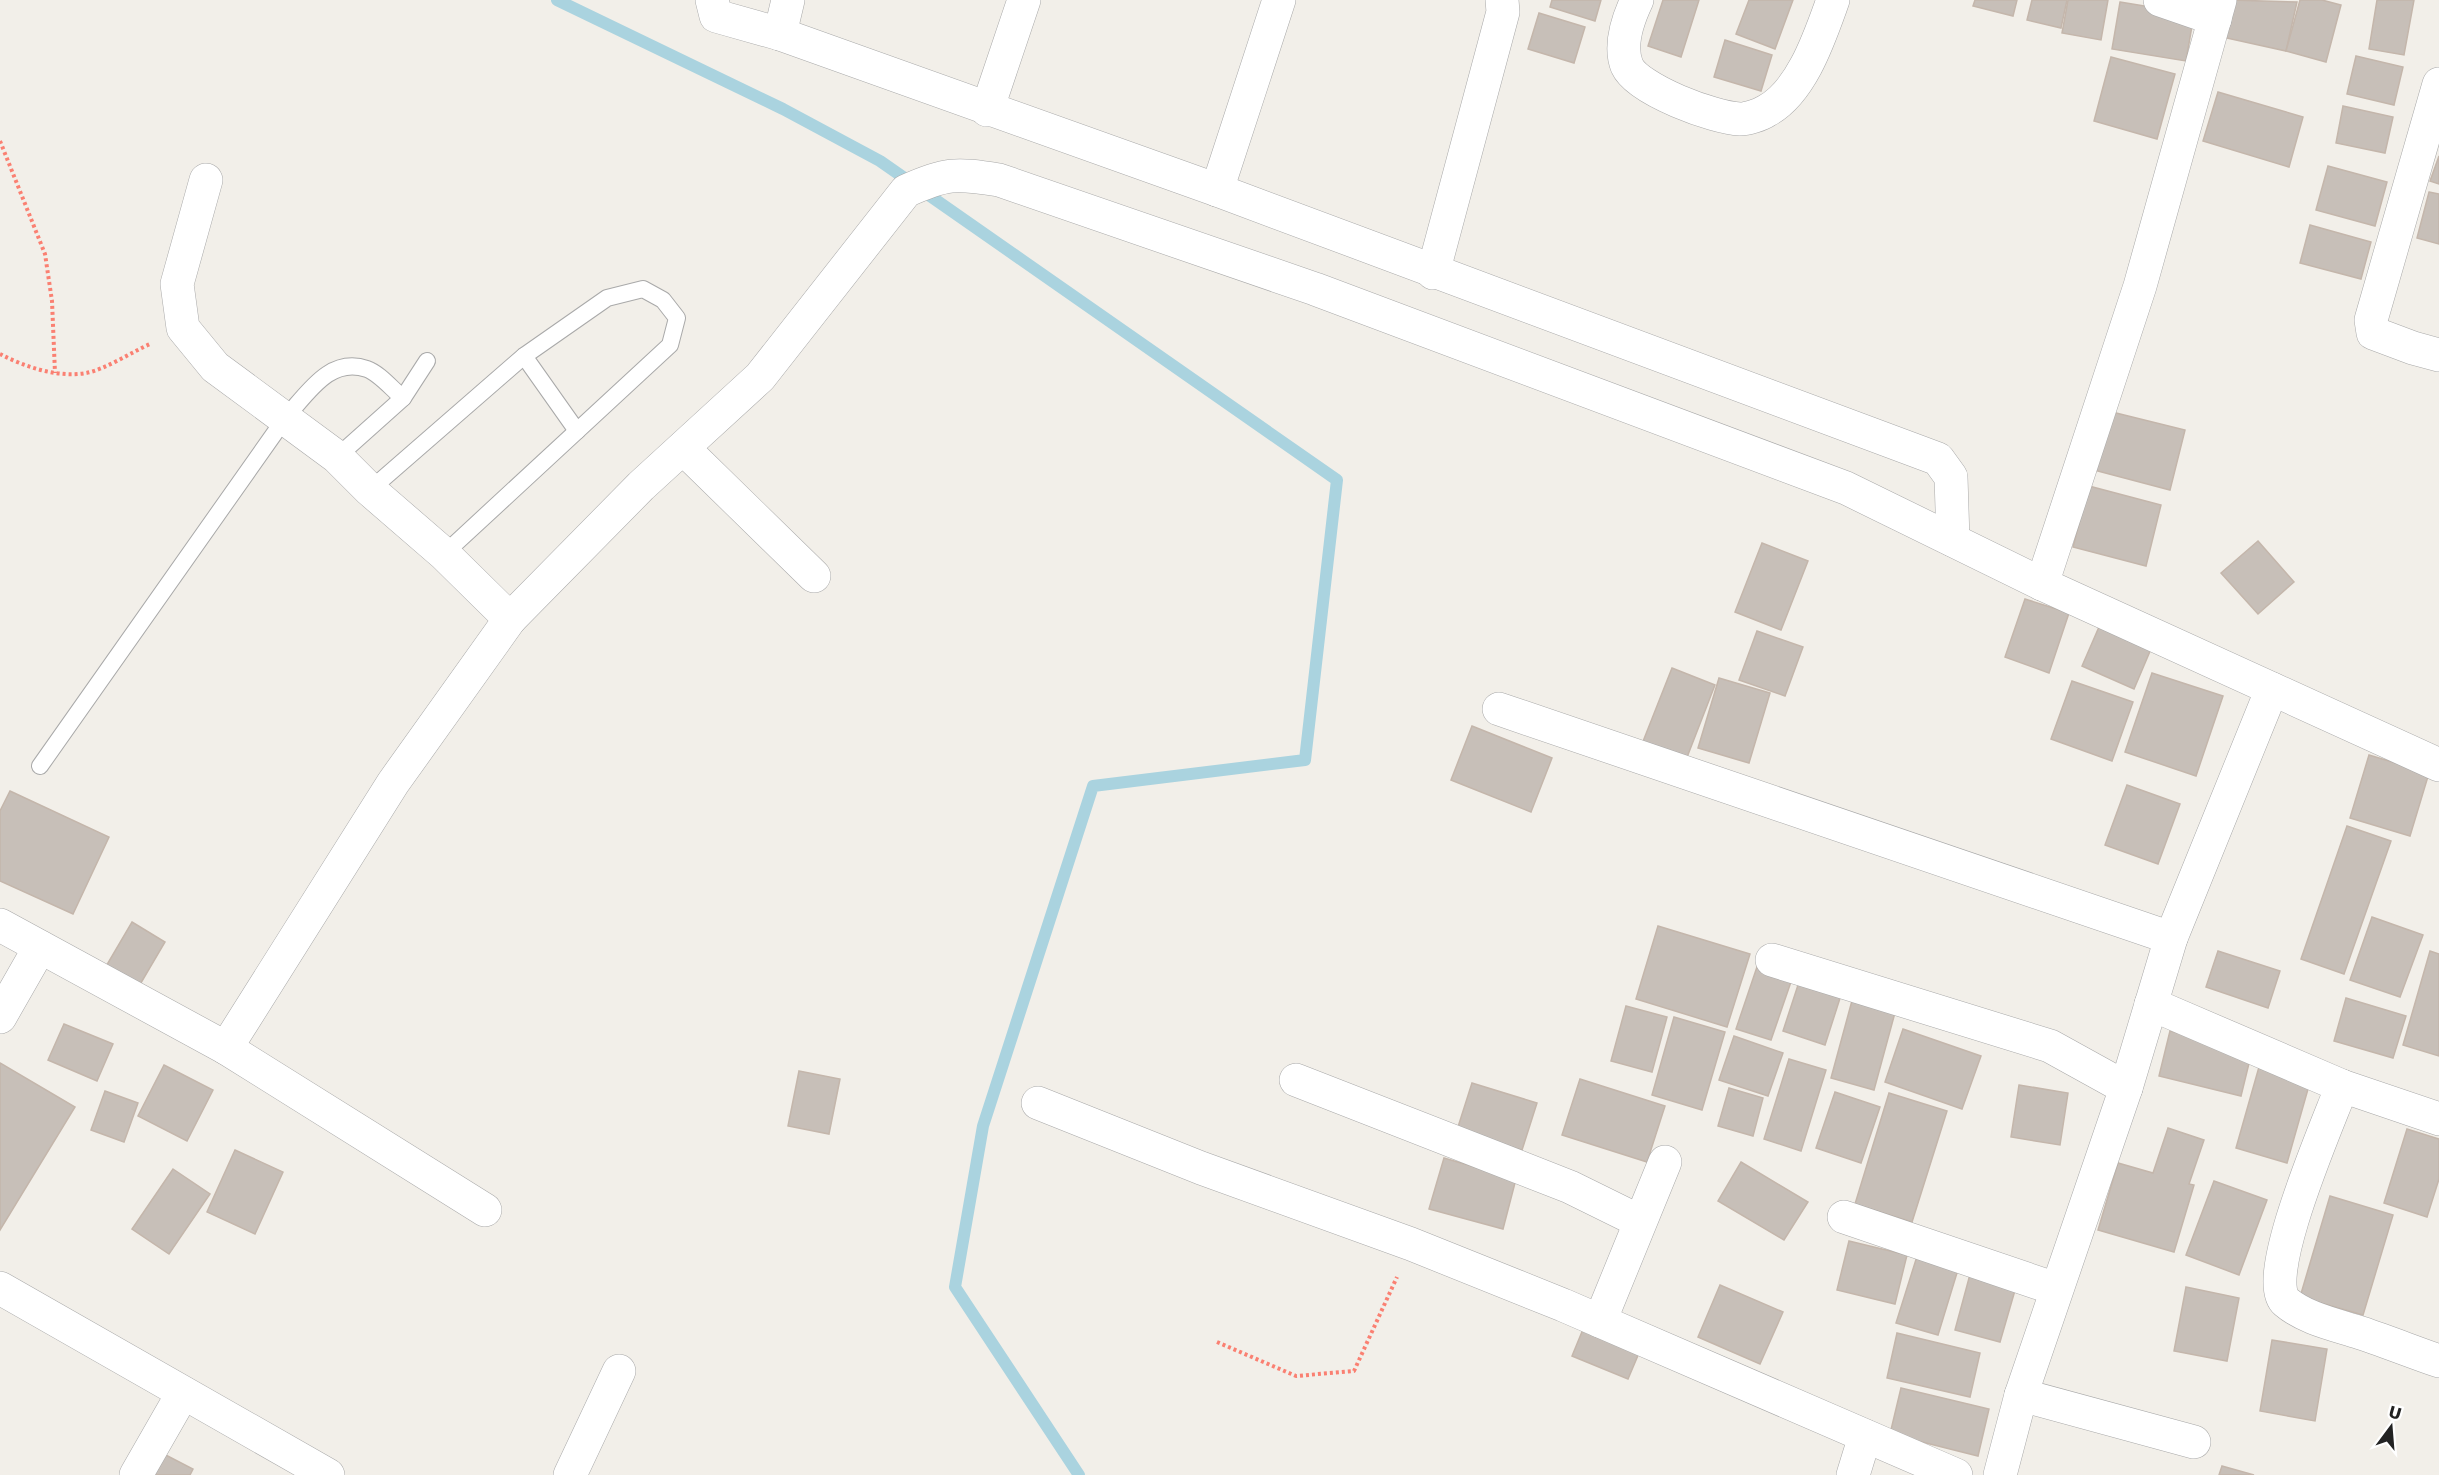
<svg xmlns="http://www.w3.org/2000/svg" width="2439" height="1475" viewBox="0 0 2439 1475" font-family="'DejaVu Sans',sans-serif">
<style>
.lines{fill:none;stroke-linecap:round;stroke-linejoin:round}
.stream{stroke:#aad3df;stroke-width:12}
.building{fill:#c7bfb8;stroke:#c4b6ab;stroke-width:1.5}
.service-casing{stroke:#a9a9a9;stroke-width:18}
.minor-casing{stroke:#a9a9a9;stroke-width:34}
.path{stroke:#fa8072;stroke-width:4;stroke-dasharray:3 3;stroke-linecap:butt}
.service{stroke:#fff;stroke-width:16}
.minor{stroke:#fff;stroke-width:33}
</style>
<rect width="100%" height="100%" fill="#f2efe9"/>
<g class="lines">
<path class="stream" d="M557 0 783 109 880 161 1337 480 1305 760 1093 786 983 1126 955 1287 1079 1475"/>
</g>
<g class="building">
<path d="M1552 0H1601L1595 21 1550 7Z"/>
<path d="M1663 0H1699L1681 57 1648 46Z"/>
<path d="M1749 0H1793L1775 49 1736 34Z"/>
<path d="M1975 0H2017L2013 16 1973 6Z"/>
<path d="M2032 0H2067L2061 28 2027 20Z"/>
<path d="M2068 0H2108L2101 40 2062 33Z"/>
<path d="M2230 0 2297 2 2286 51 2222 37Z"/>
<path d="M2300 0H2322L2341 5 2326 62 2286 51Z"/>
<path d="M2377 0H2414L2404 55 2369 49Z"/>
<path d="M2120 2 2194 14 2186 61 2112 49Z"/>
<path d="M1539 13 1585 27 1574 63 1528 49Z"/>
<path d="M1725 40 1772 55 1761 91 1714 77Z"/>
<path d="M2356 56 2403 67 2394 105 2347 94Z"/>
<path d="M2111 57 2175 74 2157 139 2094 121Z"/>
<path d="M2218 92 2303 117 2289 167 2203 141Z"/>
<path d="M2343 106 2393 117 2385 153 2336 143Z"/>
<path d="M2439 156V184L2430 181Z"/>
<path d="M2328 166 2387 182 2375 226 2316 210Z"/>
<path d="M2429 192 2439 194V244L2417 238Z"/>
<path d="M2310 225 2371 242 2361 279 2300 263Z"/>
<path d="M2104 410 2185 430 2170 490 2090 469Z"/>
<path d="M2089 486 2161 505 2146 566 2073 547Z"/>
<path d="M2258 541 2294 582 2258 614 2221 573Z"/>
<path d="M1762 543 1808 561 1781 630 1735 612Z"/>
<path d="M2025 599 2069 613 2049 673 2005 657Z"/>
<path d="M2099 627 2151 649 2134 689 2082 666Z"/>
<path d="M1757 631 1803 647 1785 696 1739 680Z"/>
<path d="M1672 668 1715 685 1684 765 1640 749Z"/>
<path d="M2152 673 2223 696 2196 776 2125 752Z"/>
<path d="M1719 678 1770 693 1749 763 1698 748Z"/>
<path d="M2072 681 2133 702 2112 761 2051 739Z"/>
<path d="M1472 726 1552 758 1531 812 1451 780Z"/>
<path d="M2369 755 2429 773 2410 836 2350 818Z"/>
<path d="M2127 785 2180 804 2158 864 2105 845Z"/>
<path d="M10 791 109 837 73 914 0 881V811Z"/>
<path d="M2347 826 2391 841 2344 974 2301 959Z"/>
<path d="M2372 917 2423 935 2400 997 2350 980Z"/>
<path d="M132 922 165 942 138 988 105 968Z"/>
<path d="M1658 926 1750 954 1727 1027 1636 999Z"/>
<path d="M2218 951 2280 971 2268 1008 2206 987Z"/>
<path d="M2430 951 2439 954V1056L2403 1045Z"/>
<path d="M1758 964 1793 976 1771 1040 1736 1029Z"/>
<path d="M1800 979 1842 992 1825 1045 1783 1031Z"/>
<path d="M1853 997 1896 1009 1874 1090 1831 1078Z"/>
<path d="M2346 998 2406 1016 2393 1058 2334 1041Z"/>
<path d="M1626 1006 1667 1017 1652 1072 1611 1061Z"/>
<path d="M1674 1017 1725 1032 1702 1110 1652 1095Z"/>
<path d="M64 1024 113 1044 97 1081 48 1060Z"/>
<path d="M1903 1029 1981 1056 1962 1109 1885 1082Z"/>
<path d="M2170 1031 2252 1051 2241 1096 2159 1076Z"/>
<path d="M1734 1036 1783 1053 1768 1096 1719 1080Z"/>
<path d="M1789 1059 1826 1070 1801 1151 1764 1139Z"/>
<path d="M0 1063 75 1107 0 1230Z"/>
<path d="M164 1065 213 1090 187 1141 138 1116Z"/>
<path d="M2259 1067 2310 1082 2287 1163 2236 1148Z"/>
<path d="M799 1071 840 1079 829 1134 788 1126Z"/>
<path d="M1580 1079 1665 1106 1647 1162 1562 1135Z"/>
<path d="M1472 1083 1537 1103 1522 1150 1457 1130Z"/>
<path d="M2019 1085 2068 1093 2060 1145 2011 1137Z"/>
<path d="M1729 1088 1763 1098 1753 1136 1718 1126Z"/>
<path d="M105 1091 138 1103 124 1142 91 1130Z"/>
<path d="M1835 1092 1880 1107 1861 1163 1816 1148Z"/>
<path d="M1889 1093 1947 1111 1912 1222 1855 1204Z"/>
<path d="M2168 1128 2204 1140 2189 1184 2194 1185 2174 1252 2098 1230 2118 1163 2153 1173Z"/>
<path d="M2407 1129 2439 1139V1179L2427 1217 2384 1203Z"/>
<path d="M235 1150 283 1172 255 1234 207 1212Z"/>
<path d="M1444 1158 1516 1179 1503 1229 1429 1209Z"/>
<path d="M1741 1162 1808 1202 1784 1240 1718 1201Z"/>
<path d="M173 1169 210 1194 169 1254 132 1229Z"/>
<path d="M2214 1181 2267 1200 2239 1275 2186 1255Z"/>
<path d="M2330 1196 2393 1215 2363 1315 2300 1297Z"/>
<path d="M1849 1241 1907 1255 1895 1304 1837 1290Z"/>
<path d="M1919 1250 1960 1263 1938 1335 1896 1323Z"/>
<path d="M1972 1267 2018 1280 2000 1342 1955 1330Z"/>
<path d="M1720 1285 1783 1312 1760 1364 1698 1337Z"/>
<path d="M2186 1287 2239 1298 2227 1361 2174 1351Z"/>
<path d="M1586 1322 1642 1346 1628 1379 1572 1356Z"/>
<path d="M1897 1333 1980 1353 1970 1397 1887 1378Z"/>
<path d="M2272 1340 2327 1349 2315 1421 2260 1411Z"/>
<path d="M1901 1388 1989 1409 1978 1456 1890 1434Z"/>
<path d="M158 1451 193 1469 190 1475H146Z"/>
<path d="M2222 1466 2254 1475H2219Z"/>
</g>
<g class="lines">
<g class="service-casing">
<g id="service">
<path d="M524 356 577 431"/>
<path d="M337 457 403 398 427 361"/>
<path d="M370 490 524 356 607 298 643 289 663 300 677 318 670 345 444 554"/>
<path d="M40 766 286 417C308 393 330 356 367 369 379 373 393 390 403 398"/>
</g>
</g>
<g class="minor-casing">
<g id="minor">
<path d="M712 0 716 16 780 34 1217 190 1938 459 1951 477 1953 540"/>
<path d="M1637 0C1628 19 1619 46 1627 66 1638 90 1714 118 1740 119 1747 119 1760 115 1766 111 1802 92 1820 36 1833 0"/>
<path d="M2160 0 2215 19"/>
<path d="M780 34 788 0"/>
<path d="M2439 84 2371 320 2373 333 2413 348 2439 355"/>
<path d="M987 110 1024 0"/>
<path d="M206 180 177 284 183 328 215 367 337 457 370 490 444 554 510 619"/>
<path d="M1217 190 1279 0"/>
<path d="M1433 273 1503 12 1502 0"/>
<path d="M683 448 814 576"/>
<path d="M2042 584 2140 286 2220 0"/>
<path d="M1499 709 2171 938"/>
<path d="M0 925 226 1048 485 1210"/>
<path d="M1772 960 2050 1046 2126 1088"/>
<path d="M2151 1004 2342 1086 2439 1119"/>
<path d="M0 1017 40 947"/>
<path d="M226 1048 393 783 510 619 641 486 760 377 906 191C946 173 955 173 999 180L1315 289 1846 488 2042 584 2439 765"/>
<path d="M1296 1080 1570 1187 1639 1221"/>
<path d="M2342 1086C2330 1119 2259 1279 2286 1302 2306 1319 2337 1325 2361 1333 2388 1342 2413 1352 2439 1361"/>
<path d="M1038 1103 1201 1168 1411 1244 1563 1305 1956 1475"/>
<path d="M1844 1217 2056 1289"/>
<path d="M0 1288 328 1475"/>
<path d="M1600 1321 1665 1162"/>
<path d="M2021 1395 2194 1442"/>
<path d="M136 1475 183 1393"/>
<path d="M570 1475 619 1371"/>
<path d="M1853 1475 1865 1436"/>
<path d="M2000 1475 2021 1395 2126 1088 2171 938 2272 689"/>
</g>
</g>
<g class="path">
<path d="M0 141 45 254 52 301 55 373"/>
<path d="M0 354C25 367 58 378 86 373 104 370 132 352 150 344"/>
<path d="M1217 1342 1296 1376 1354 1371 1397 1277"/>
</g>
<use href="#service" class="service"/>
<use href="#minor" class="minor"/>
</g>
<g transform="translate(2391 1427) rotate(16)" stroke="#ffffff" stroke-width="4.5" paint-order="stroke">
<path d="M0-4.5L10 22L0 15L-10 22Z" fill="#222222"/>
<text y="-9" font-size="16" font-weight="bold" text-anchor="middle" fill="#222222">U</text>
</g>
</svg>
